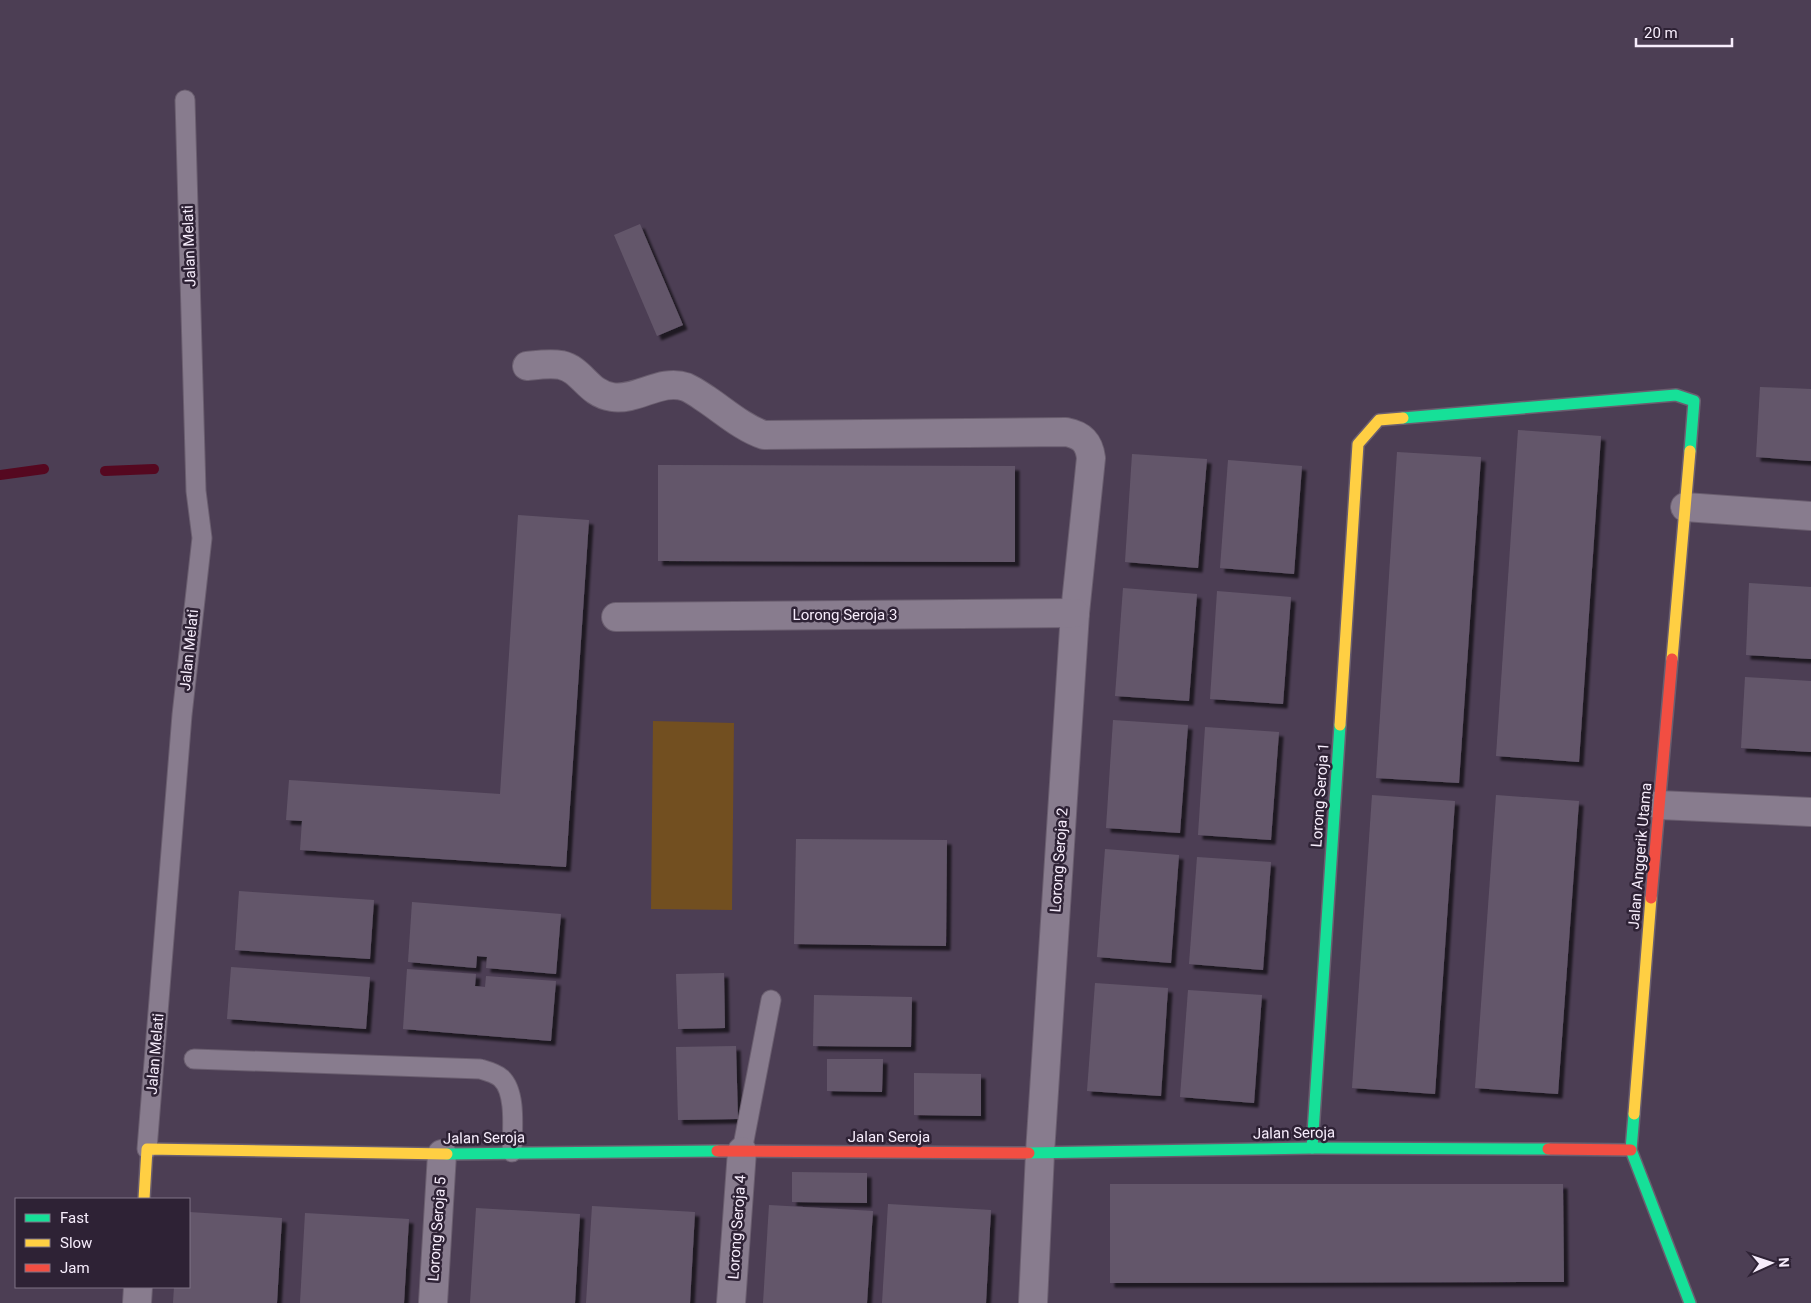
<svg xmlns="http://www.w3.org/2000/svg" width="1811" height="1303" viewBox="0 0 1811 1303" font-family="Roboto,sans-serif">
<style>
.grass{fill:#724f20}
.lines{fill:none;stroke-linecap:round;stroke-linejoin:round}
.stream{stroke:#550820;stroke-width:10}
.building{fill:#63576a;filter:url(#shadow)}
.lane-casing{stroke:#6a5e6f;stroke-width:21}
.street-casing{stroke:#6a5e6f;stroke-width:30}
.fast-casing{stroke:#6a5e6f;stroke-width:14}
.slow-casing{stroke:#6a5e6f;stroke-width:14}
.jam-casing{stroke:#6a5e6f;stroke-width:14}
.lane{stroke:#887c8e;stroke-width:19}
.street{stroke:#887c8e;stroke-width:28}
.fast{stroke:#16e098;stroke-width:11}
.slow{stroke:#ffcf43;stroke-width:11}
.jam{stroke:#f24e42;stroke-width:11}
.labels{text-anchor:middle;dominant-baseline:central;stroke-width:5;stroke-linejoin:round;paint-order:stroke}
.street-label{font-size:15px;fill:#f7edfc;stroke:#2e2235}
</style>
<defs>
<filter id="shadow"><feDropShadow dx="4.5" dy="4.5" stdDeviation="1" flood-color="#0009"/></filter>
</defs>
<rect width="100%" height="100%" fill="#4c3e54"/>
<path class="grass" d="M653 721 734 723 732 910 651 909Z"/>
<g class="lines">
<g class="stream">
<path d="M105 471 154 469"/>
<path d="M0 475 44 469"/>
</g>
</g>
<g class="building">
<path d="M640 224 683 325 657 336 614 235Z"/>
<path d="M1760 387 1811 389V461L1756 457Z"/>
<path d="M1518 430 1601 436 1579 762 1496 756Z"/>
<path d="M1397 452 1481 457 1459 783 1376 778Z"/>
<path d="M1132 454 1207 459 1198 568 1125 562Z"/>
<path d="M1228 460 1302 466 1294 574 1220 568Z"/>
<path d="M658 465 1015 466V562L658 561Z"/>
<path d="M518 515 589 520 566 867 300 850 302 821 286 820 289 780 500 794Z"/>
<path d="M1749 583 1811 587V659L1746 655Z"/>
<path d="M1123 588 1197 594 1189 701 1115 696Z"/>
<path d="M1217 591 1291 597 1283 704 1210 699Z"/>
<path d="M1745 677 1811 681V752L1741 748Z"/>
<path d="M1113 720 1188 725 1180 833 1106 828Z"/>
<path d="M1205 727 1279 732 1271 840 1198 835Z"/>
<path d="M1372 795 1455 801 1435 1094 1352 1088Z"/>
<path d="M1496 795 1579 801 1558 1094 1475 1088Z"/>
<path d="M796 839 947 840 946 946 794 944Z"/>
<path d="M1105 849 1179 855 1171 963 1097 957Z"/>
<path d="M1197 857 1271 862 1263 970 1189 964Z"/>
<path d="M239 891 374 900 370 959 235 950Z"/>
<path d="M412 902 561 914 556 974 486 968 487 957 477 956 476 968 408 962Z"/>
<path d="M231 967 370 977 366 1029 227 1019Z"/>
<path d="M407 969 476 974 475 986 485 987 486 976 556 981 551 1041 403 1029Z"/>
<path d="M724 973 725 1028 678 1029 676 974Z"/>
<path d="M1095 983 1168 988 1161 1096 1087 1091Z"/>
<path d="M1188 990 1262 995 1254 1103 1180 1097Z"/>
<path d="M814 995 912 997 911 1047 813 1046Z"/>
<path d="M736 1046 738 1119 678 1120 676 1047Z"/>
<path d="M827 1059H883L882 1092 827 1091Z"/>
<path d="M914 1073 981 1074V1116L914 1115Z"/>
<path d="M792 1172 867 1173V1203L792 1202Z"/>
<path d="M1110 1184H1563L1564 1282 1110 1283Z"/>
<path d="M888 1204 991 1210 986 1303H882Z"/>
<path d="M769 1205 873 1211 867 1303H763Z"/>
<path d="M592 1206 695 1212 690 1303H586Z"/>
<path d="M476 1208 580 1214 575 1303H470Z"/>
<path d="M189 1212 282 1218 277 1303H173L174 1287H189Z"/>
<path d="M305 1213 409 1219 404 1303H300Z"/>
</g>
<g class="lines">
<g class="lane-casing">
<g id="lane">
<path d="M194 1059 480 1069C487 1071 495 1073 501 1078 517 1092 512 1132 512 1152"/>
<path d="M147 1149 182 715 202 538 196 491 185 100"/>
<path d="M742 1151 771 1000"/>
</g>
</g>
<g class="street-casing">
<g id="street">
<path d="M527 366C537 365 550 363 561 365 583 370 587 393 612 397 637 401 661 378 686 387 693 390 700 395 706 399 724 411 743 428 764 435L1066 432C1082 435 1089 442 1091 458L1075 613 1040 1153 1033 1303"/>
<path d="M1685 507 1811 516"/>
<path d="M616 617 1075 613"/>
<path d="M1659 805 1811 812"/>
<path d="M137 1303 138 1287"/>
<path d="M433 1303 442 1154"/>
<path d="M731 1303 742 1151"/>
</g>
</g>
<g class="fast-casing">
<g id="fast">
<path d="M1403 418 1676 395 1694 401 1690 451"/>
<path d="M1634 1114 1631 1150 1690 1303"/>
<path d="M1312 1148 1340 725"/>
<path d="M1029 1153 1312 1148 1548 1149"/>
<path d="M447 1154 717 1151"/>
</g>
</g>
<g class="slow-casing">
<g id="slow">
<path d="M1672 659 1690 451"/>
<path d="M1340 725 1358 444 1379 420 1403 418"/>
<path d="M1634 1114 1651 898"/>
<path d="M144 1199 147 1149 447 1154"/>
</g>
</g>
<g class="jam-casing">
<g id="jam">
<path d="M1651 898 1672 659"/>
<path d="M1548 1149 1631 1150"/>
<path d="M717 1151 1029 1153"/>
</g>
</g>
<use href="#lane" class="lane"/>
<use href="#street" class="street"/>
<use href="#fast" class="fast"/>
<use href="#slow" class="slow"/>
<use href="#jam" class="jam"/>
</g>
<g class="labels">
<g class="street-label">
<text transform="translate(189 246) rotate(-92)">Jalan Melati</text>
<text x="845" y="615">Lorong Seroja 3</text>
<text transform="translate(189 650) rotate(-84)">Jalan Melati</text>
<text transform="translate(1320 795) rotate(-86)">Lorong Seroja 1</text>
<text transform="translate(1640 856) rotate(-85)">Jalan Anggerik Utama</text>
<text transform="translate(1059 860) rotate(-86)">Lorong Seroja 2</text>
<text transform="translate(155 1054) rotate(-85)">Jalan Melati</text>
<text transform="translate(1294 1133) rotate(-1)">Jalan Seroja</text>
<text x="889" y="1137">Jalan Seroja</text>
<text transform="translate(484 1138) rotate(-1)">Jalan Seroja</text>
<text transform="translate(737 1227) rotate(-86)">Lorong Seroja 4</text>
<text transform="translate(437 1229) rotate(-86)">Lorong Seroja 5</text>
</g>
</g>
<rect x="15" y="1198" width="175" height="90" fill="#2e2235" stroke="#7e7385"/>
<rect x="25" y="1214" width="25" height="8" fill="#16e098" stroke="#7e7385"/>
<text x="60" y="1223" font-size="15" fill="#f7edfc">Fast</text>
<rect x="25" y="1239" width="25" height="8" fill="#ffcf43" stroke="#7e7385"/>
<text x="60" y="1248" font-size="15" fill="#f7edfc">Slow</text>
<rect x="25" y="1264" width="25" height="8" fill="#f24e42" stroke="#7e7385"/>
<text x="60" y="1273" font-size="15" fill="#f7edfc">Jam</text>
<g transform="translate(1771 1263) rotate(87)" stroke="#2e2235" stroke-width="4" paint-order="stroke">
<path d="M0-4L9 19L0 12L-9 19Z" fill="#f7edfc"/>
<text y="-8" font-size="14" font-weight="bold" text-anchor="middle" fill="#f7edfc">N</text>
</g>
<path d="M1636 38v8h96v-8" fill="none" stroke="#f7edfc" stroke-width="2.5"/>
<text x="1644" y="38" font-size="15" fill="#f7edfc" stroke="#2e2235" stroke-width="4" paint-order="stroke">20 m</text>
</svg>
